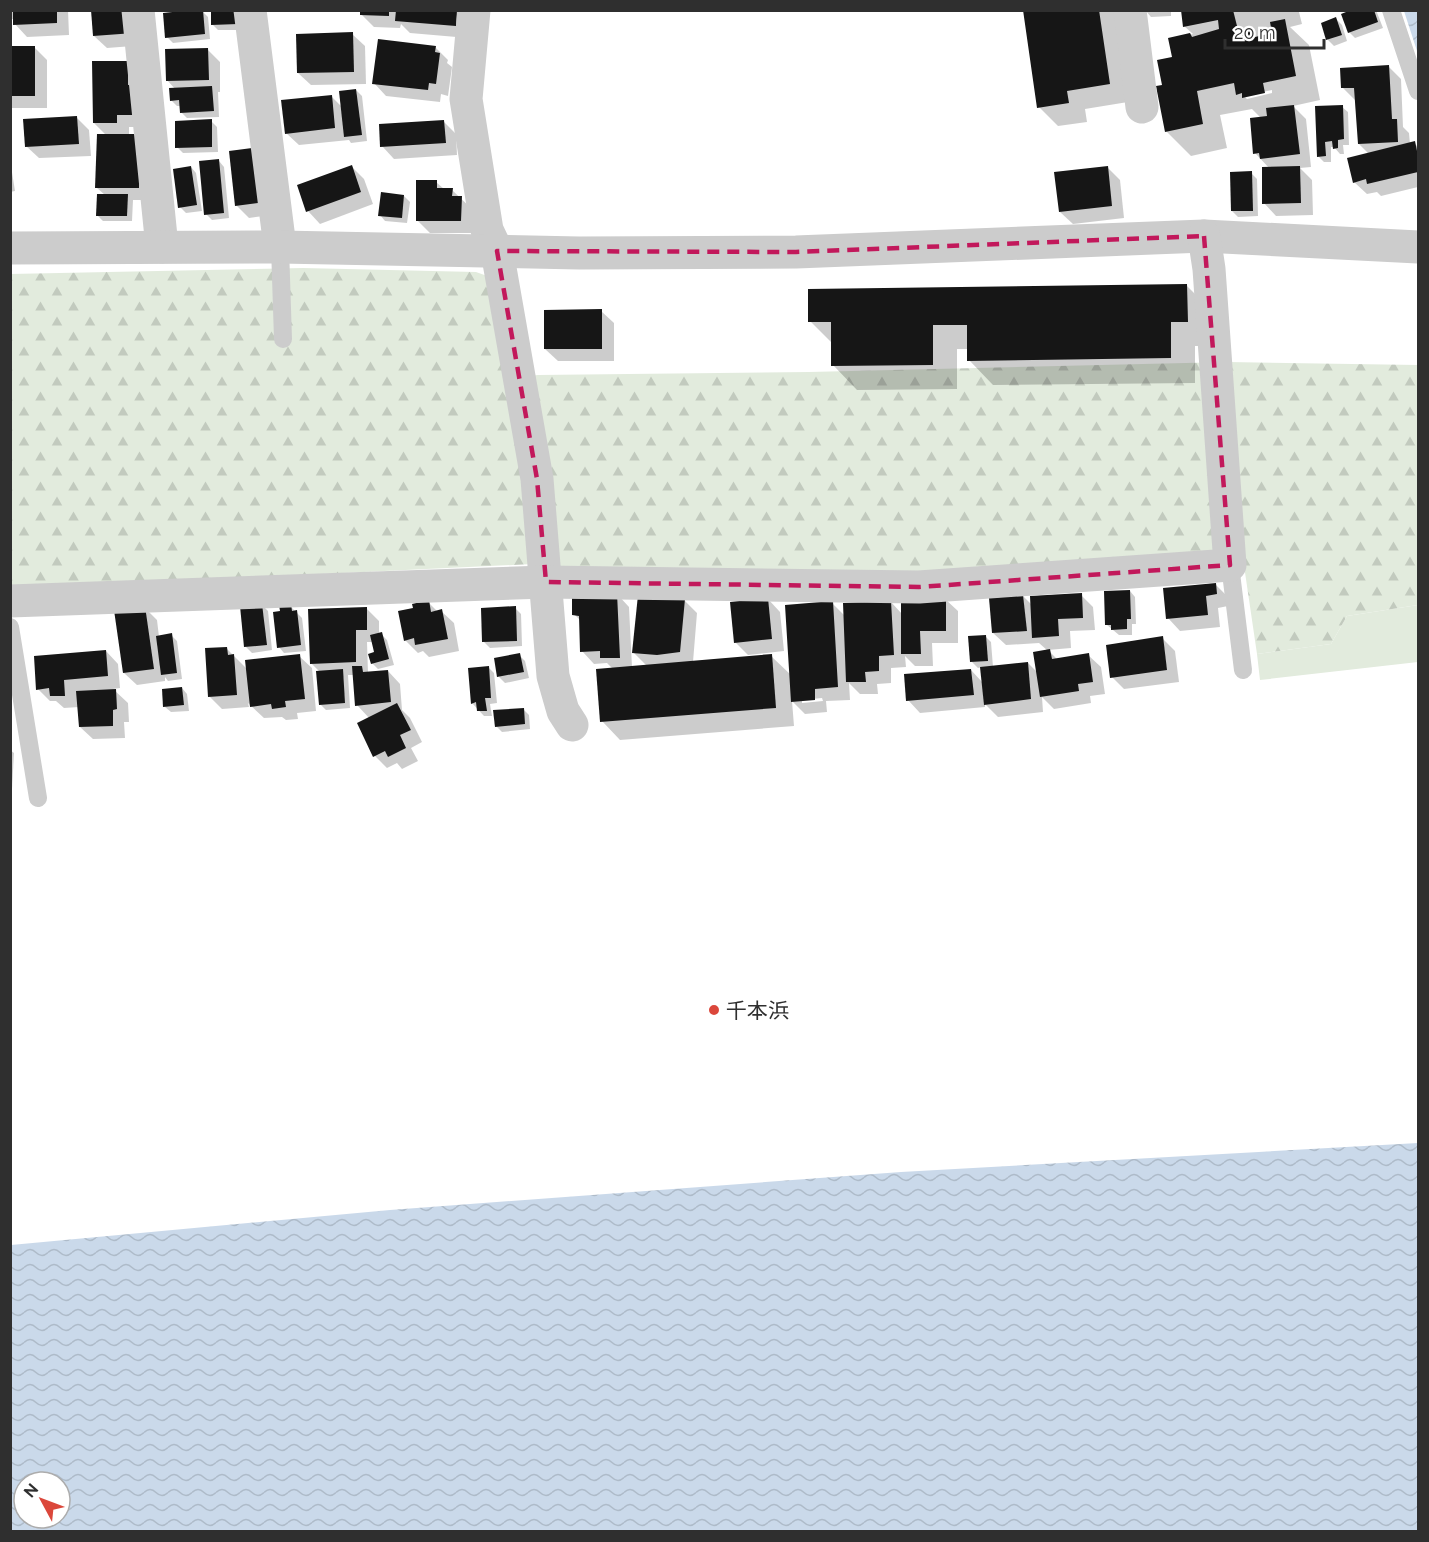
<svg xmlns="http://www.w3.org/2000/svg" width="1429" height="1542" viewBox="0 0 1429 1542" font-family="Raleway,'Noto Sans JP',sans-serif">
<style>
.grass{fill:#e2ebdd}
.forest{fill:url(#forest-firs)}
.water{fill:url(#water-waves);fill-rule:evenodd}
.shadow{fill:#0003;fill-rule:evenodd}
.building{fill:#161616}
.lines{fill:none;stroke-linecap:round;stroke-linejoin:round}
.service{stroke:#ccc;stroke-width:18}
.minor{stroke:#ccc;stroke-width:33}
.marked{fill:none;stroke:#c2185b;stroke-width:4.5;stroke-dasharray:12 8;stroke-linejoin:round}
.poi-dot{fill:#db473b;stroke:#fff;stroke-width:2}
.labels{text-anchor:middle;dominant-baseline:central;stroke-width:6;stroke-linejoin:round;paint-order:stroke}
.poi-label{font-size:21px;fill:#2f2f2f;stroke:#fff;text-anchor:start}
</style>
<defs>
<pattern id="forest-firs" width="22" height="20" patternUnits="userSpaceOnUse" patternTransform="scale(1.5)"><rect width="22" height="20" fill="#e2ebdd"/><path d="M5 1l3.5 6h-7zM16 11l3.5 6h-7z" fill="#c2cabe"/></pattern>
<pattern id="water-waves" width="16" height="10" patternUnits="userSpaceOnUse" patternTransform="scale(1.5)"><rect width="16" height="10" fill="#cad9ea"/><path d="M0 5q4-4 8 0t8 0" fill="none" stroke="#aebbc9"/></pattern>
</defs>
<rect width="100%" height="100%" fill="#fff"/>
<path class="grass" d="M1418 605V662L1260 680 1257 654 1331 644 1347 616Z"/>
<path class="forest" d="M303 268 476 272 490 277 505 378 538 375 809 372 1228 362 1418 365V605L1347 616 1331 644 1257 654 1242 552 953 574 566 571 553 563 11 589 10 274Z"/>
<g class="water">
<path d="M1404 11H1418V54Z"/>
<path d="M1418 1143V1531H11V1245L390 1210 901 1172ZM24 1482H60V1518H24Z"/>
</g>
<g class="shadow">
<path d="M10 10H68L69 35 27 37 15 24V19H10Z"/>
<path d="M92 10 146 45 107 48 94 36Z"/>
<path d="M241 10 243 30H218L212 24Z"/>
<path d="M362 10H470L468 38 410 33 401 24 400 28 374 27 362 15Z"/>
<path d="M1025 10H1115L1128 102 1085 109 1087 122 1058 126 1039 107Z"/>
<path d="M1145 10H1171V16L1151 17Z"/>
<path d="M1182 10H1304L1299 12 1302 24 1290 27 1309 45 1320 100 1293 106 1306 119 1311 167 1300 168 1312 180 1313 215 1276 216 1264 203 1270 169 1255 153 1261 118 1252 109 1220 115 1227 148 1191 156 1166 131 1164 87 1173 58 1170 39 1193 34 1184 26ZM1273 31 1274 34 1261 37 1258 34ZM1272 90V93L1247 99 1244 96Z"/>
<path d="M1356 10H1376L1383 28 1355 38 1349 32Z"/>
<path d="M202 11 208 17 210 39 173 43 167 37Z"/>
<path d="M1336 19 1342 25 1347 41 1334 46 1328 40 1323 24Z"/>
<path d="M352 34 365 46 366 84 311 85 298 73Z"/>
<path d="M34 47 47 60V108H10V48Z"/>
<path d="M435 47 448 60 447 63 452 67 448 96 441 94 440 102 386 96 374 83Z"/>
<path d="M207 49 220 62V92H218L219 117 187 118 181 112V106H177L171 100 176 90 167 80Z"/>
<path d="M127 62 149 127H129V135L151 200H133L132 221H103L97 215 105 195 97 188 106 135 94 123Z"/>
<path d="M1388 66 1401 79 1403 127 1409 133 1410 144 1414 143 1418 147V187L1381 196 1377 192 1367 194 1354 182 1369 154 1359 144 1355 100 1343 88Z"/>
<path d="M356 90 362 96 367 141 351 143 349 140 299 145 286 133 331 96 342 107Z"/>
<path d="M1342 107 1348 112 1349 145H1343L1344 154H1340L1334 147H1331V162H1324L1318 156Z"/>
<path d="M77 118 89 130 91 156 39 158 26 146Z"/>
<path d="M211 121 217 127 218 152 183 153 177 147Z"/>
<path d="M444 122 456 134 457 155 394 159 382 146Z"/>
<path d="M259 149 278 214 249 218 236 205Z"/>
<path d="M10 160 15 191 10 192Z"/>
<path d="M219 161 224 167 229 218 212 220 206 214Z"/>
<path d="M351 166 364 179 373 204 320 224 308 211Z"/>
<path d="M191 167 196 173 202 211 186 213 180 207Z"/>
<path d="M1107 167 1120 180 1124 218 1073 224 1060 212Z"/>
<path d="M1251 173 1257 179 1258 216 1238 217 1232 211Z"/>
<path d="M436 182 444 189 452 190 473 210V233H430L417 220Z"/>
<path d="M404 196 410 202 407 223 385 221 380 215Z"/>
<path d="M1187 286 1212 311V346H1195V383L993 385 969 360 968 349H957V389L857 390 833 365V344L810 321Z"/>
<path d="M601 311 614 323V361H558L545 349Z"/>
<path d="M1215 584 1228 597V606L1218 608 1220 627 1180 631 1168 618Z"/>
<path d="M1130 591 1135 597 1136 624H1132V635H1119L1107 625Z"/>
<path d="M617 594 629 607 632 667 647 666 633 652 685 601 697 613 693 662 771 656 791 675 832 603 845 616 891 602 902 614 945 599 958 611V643H932L933 666H915L905 656 906 667 891 668V683L877 684 878 694H860L849 683 850 700 826 701 827 712 805 714 792 701 794 726 620 740 602 721 613 669 607 663 594 664 582 651 581 621 574 614ZM822 698 823 701 802 703V700Z"/>
<path d="M1081 595 1093 607 1095 630 1070 631 1071 648 1048 650 1058 660 1088 655 1101 667 1105 694 1090 696 1091 703 1054 709 1042 697 1043 712 998 717 985 704V707L920 713 908 700 971 670 983 683 982 667 978 668 972 662 985 636 991 642 993 667 1028 663 1038 673 1048 651 1039 643 1006 645 993 633 1023 596 1032 605Z"/>
<path d="M768 599 780 612 784 651 748 655 735 642Z"/>
<path d="M428 602 438 612 441 611 454 623 459 651 429 657 423 651 418 653 405 640 414 610Z"/>
<path d="M262 605 268 611 272 650 252 653 246 647Z"/>
<path d="M290 606 302 618 306 651 284 653 279 647 282 612Z"/>
<path d="M144 607 157 620 159 637 171 635 177 641 182 679 168 681 165 677V681L137 685 124 673Z"/>
<path d="M366 608 379 621V634H381L387 640 394 665 378 669 372 663 376 653 373 642H367L368 673 388 671 400 684 402 710 410 718 422 742 411 748 418 761 402 769 397 763 387 768 375 756 370 719 357 705 354 675H348L350 708 326 710 320 704V672L311 663Z"/>
<path d="M515 608 521 614 522 646 490 648 484 642Z"/>
<path d="M1162 638 1175 651 1179 682 1124 689 1112 677Z"/>
<path d="M227 649 248 670 299 656 312 668 316 711 297 713 298 719 286 720 282 717 264 718 248 703 249 707 222 709 209 696Z"/>
<path d="M106 651 118 664 120 688 113 689 128 703 129 722H124L125 738 93 739 80 727 79 707 64 708 56 701H50L38 689Z"/>
<path d="M519 655 525 661 529 678 505 683 499 677Z"/>
<path d="M488 667 494 673 497 703 490 704 492 716H484L472 703Z"/>
<path d="M182 688 187 694 189 711 171 712 165 707Z"/>
<path d="M523 709 529 715 530 729 502 732 496 726Z"/>
<path d="M10 750 14 753 12 789 10 788Z"/>
</g>
<g class="building">
<path d="M13 10H57V23L13 25Z"/>
<path d="M91 10H132L134 33 93 36Z"/>
<path d="M191 10H203L205 34 165 38 163 13Z"/>
<path d="M211 10H238V24L211 25Z"/>
<path d="M360 10H389V16L360 15Z"/>
<path d="M396 10H457L456 26 395 21Z"/>
<path d="M1023 10H1099L1110 84 1067 91 1069 103 1037 108Z"/>
<path d="M1181 10H1233L1238 30 1253 27 1255 37 1272 33 1270 22 1285 19 1296 76 1263 83 1265 93 1242 98V93L1236 95 1234 83 1197 91 1203 124 1165 132 1156 86 1162 85 1157 60 1172 57 1168 38 1190 33 1192 37 1219 29 1218 20 1183 27Z"/>
<path d="M1351 10H1374L1378 22 1348 33 1341 14Z"/>
<path d="M1336 17 1342 35 1326 40 1321 23Z"/>
<path d="M353 32 354 72 297 73 296 34Z"/>
<path d="M378 39 436 46 435 52 440 53 436 84 429 83 428 90 372 84Z"/>
<rect x="10" y="46" width="25" height="50"/>
<path d="M208 48 209 80 166 81 165 49Z"/>
<path d="M92 61H128V85L137 84 138 115H117V123H93Z"/>
<path d="M1389 65 1392 119H1397L1398 142 1358 144 1354 88H1341L1340 68Z"/>
<path d="M212 86 214 111 180 113 179 100 170 101 169 88Z"/>
<path d="M356 89 362 135 344 137 339 91Z"/>
<path d="M332 95 335 128 285 134 281 100Z"/>
<path d="M1294 105 1300 154 1260 159 1259 153 1253 154 1250 118 1267 116 1266 108Z"/>
<path d="M1343 105 1344 139 1338 140V148L1333 149 1332 141 1325 142 1326 156 1317 157 1315 106Z"/>
<path d="M77 116 79 144 25 147 23 119Z"/>
<path d="M212 119V147L175 148V121Z"/>
<path d="M444 120 446 143 380 147 379 124Z"/>
<path d="M97 134H140L139 188H95Z"/>
<path d="M1415 141 1418 156V172L1367 184 1366 179 1353 183 1347 158Z"/>
<path d="M260 147 266 202 235 206 229 151Z"/>
<path d="M219 159 224 213 204 215 199 161Z"/>
<path d="M352 165 361 192 306 212 297 185Z"/>
<path d="M191 166 197 205 178 208 173 169Z"/>
<path d="M1108 166 1112 206 1059 212 1054 172Z"/>
<path d="M1300 166 1301 203 1262 204V167Z"/>
<path d="M1252 171 1253 211H1231L1230 172Z"/>
<path d="M416 180H437V188H453L452 196H462L461 221H416Z"/>
<path d="M381 192 404 195 402 218 378 216Z"/>
<path d="M97 194H128L127 216H96Z"/>
<path d="M1187 284 1188 322H1171V358L967 361V325H933V365L831 366V322H808V289Z"/>
<path d="M602 309V349H544V310Z"/>
<path d="M1216 583 1217 594 1206 596 1208 615 1166 619 1163 588Z"/>
<path d="M1130 590 1131 619H1127V629L1111 630V625H1105L1104 591Z"/>
<path d="M617 593 620 658H600V651L580 652 579 616 572 615V594Z"/>
<path d="M1082 593 1083 618 1058 619 1059 636 1032 638 1030 596Z"/>
<path d="M638 595 685 599 680 652 657 655 632 653Z"/>
<path d="M1023 595 1027 631 992 633 989 598Z"/>
<path d="M901 597H946V631H920L921 654H901Z"/>
<path d="M768 598 772 639 734 643 730 602Z"/>
<path d="M429 600 431 612 442 609 448 639 415 645 414 638 404 641 398 611 413 608 412 604Z"/>
<path d="M833 601 838 687 815 689V700L791 702 785 605Z"/>
<path d="M891 601 894 655 879 656V671L865 672 866 682H846L843 603Z"/>
<path d="M262 604 267 645 244 647 240 606Z"/>
<path d="M291 604 292 611 297 610 301 645 277 648 273 612 280 611 279 605Z"/>
<path d="M145 606 154 669 123 673 114 610Z"/>
<path d="M516 606 517 641 482 642 481 608Z"/>
<path d="M367 607V630H356V662L310 664 308 609Z"/>
<path d="M382 632 389 659 371 664 368 654 374 652 370 635Z"/>
<path d="M172 633 177 673 161 675 156 636Z"/>
<path d="M986 635 988 661 970 662 968 636Z"/>
<path d="M1163 636 1167 670 1110 678 1106 645Z"/>
<path d="M227 647 228 655 234 654 237 695 208 697 205 648Z"/>
<path d="M1050 649 1052 659 1089 653 1093 682 1078 684 1079 691 1040 697 1033 652Z"/>
<path d="M106 650 108 676 64 680 65 696H50L49 688 36 690 34 656Z"/>
<path d="M520 653 524 672 497 677 494 658Z"/>
<path d="M300 654 305 699 285 701 286 707 272 709 271 704 250 707 245 660Z"/>
<path d="M772 654 776 708 600 722 596 669Z"/>
<path d="M1028 662 1031 699 984 705 980 667Z"/>
<path d="M352 666H362L363 672 388 670 391 702 355 706Z"/>
<path d="M489 666 491 698H485L487 711H477L476 702 471 704 468 668Z"/>
<path d="M343 669 345 703 319 705 316 671Z"/>
<path d="M971 669 974 695 906 701 904 674Z"/>
<path d="M182 687 184 705 163 707 162 689Z"/>
<path d="M116 689 117 709 113 710V726L79 727 76 691Z"/>
<path d="M397 703 411 730 400 735 406 748 388 757 385 751 373 757 357 723Z"/>
<path d="M524 708 525 724 495 727 493 710Z"/>
</g>
<g class="lines">
<g class="service">
<path d="M1391 10 1418 91"/>
<path d="M280 247 283 339"/>
<path d="M1230 565 1243 670"/>
<path d="M10 627 38 798"/>
</g>
<g class="minor">
<path d="M138 10 162 247"/>
<path d="M250 10 280 247"/>
<path d="M474 10 466 99 487 230 497 251 537 479 553 676 563 711 572 725"/>
<path d="M1130 10 1142 107"/>
<path d="M10 248 280 247 579 253 796 252 1204 236 1418 247"/>
<path d="M10 601 546 582 919 587 1230 565 1209 269 1204 236"/>
</g>
</g>
<path class="marked" d="M1204 236 1230 565 919 587 546 582 537 479 497 251 796 252Z"/>
<circle class="poi-dot" cx="714" cy="1010" r="6"/>
<g class="labels">
<g class="poi-label">
<text x="726" y="1010">千本浜</text>
</g>
</g>
<rect width="1429" height="1542" fill="none" stroke="#2f2f2f" stroke-width="24"/>
<g transform="translate(42 1500) rotate(311)"><circle r="28" fill="#ffffff" stroke="#acacac" stroke-width="1.5"/>
<path d="M0-4.5L10 22L0 15L-10 22Z" fill="#db473b"/>
<text y="-9" font-size="16" font-weight="bold" text-anchor="middle" fill="#2f2f2f">N</text>
</g>
<path d="M1225 39v9h99v-9" fill="none" stroke="#2f2f2f" stroke-width="3"/>
<text x="1234" y="39" font-size="18" fill="#2f2f2f" stroke="#ffffff" stroke-width="4.5" paint-order="stroke">20 m</text>
</svg>
